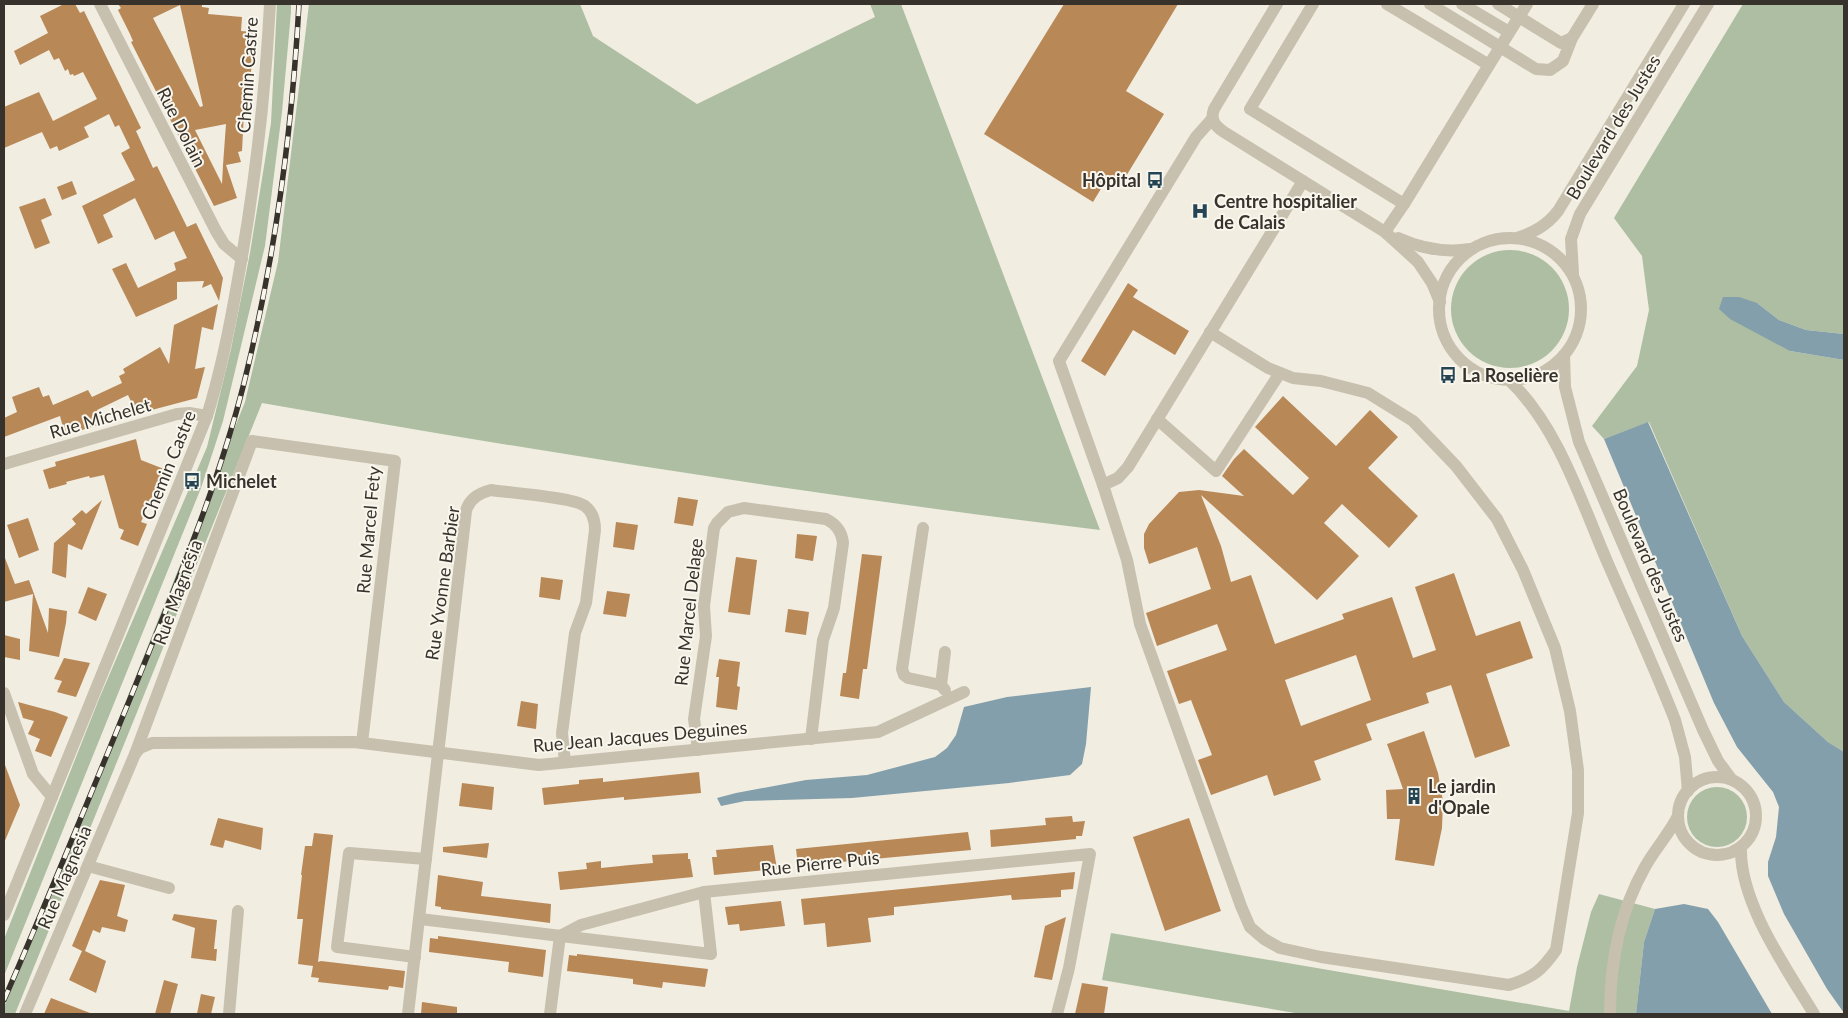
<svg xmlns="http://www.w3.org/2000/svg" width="1848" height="1018" viewBox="0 0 1848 1018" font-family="Lato,sans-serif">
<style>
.green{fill:#adbea2}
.water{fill:#839fab}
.building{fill:#b88857;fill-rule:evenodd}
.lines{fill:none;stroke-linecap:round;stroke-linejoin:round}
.minor{stroke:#c8c0ae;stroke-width:12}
.rail-casing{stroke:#37322b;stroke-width:5.5}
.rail{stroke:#f8f6ed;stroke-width:4;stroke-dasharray:11;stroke-linecap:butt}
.labels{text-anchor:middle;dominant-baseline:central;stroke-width:4;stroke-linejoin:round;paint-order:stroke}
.street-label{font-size:18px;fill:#37322b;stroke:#f8f6ed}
.poi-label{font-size:18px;font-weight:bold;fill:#37322b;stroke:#f8f6ed;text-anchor:start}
</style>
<rect width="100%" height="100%" fill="#f1ede1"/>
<g class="green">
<path d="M277 4H291V12L282 112 265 246 223 421 201 488 4 976V939L99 699 207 447 231 349 250 253 271 123Z"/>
<path d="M309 4H580L593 36 697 104 875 17 870 4H901L1100 530C820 496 540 452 262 403L15 1014H4V1007L245 402 278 262Z"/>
<path d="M1743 4H1844V334L1806 330 1779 320 1757 303 1790 351 1844 360V752L1828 742 1784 702 1742 636 1649 422 1604 439 1592 426 1637 366 1649 310 1642 256 1614 218Z"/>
<circle cx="1510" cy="309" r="59"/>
<circle cx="1717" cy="817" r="30"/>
<path d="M1599 894 1655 909 1644 942 1636 1014H1301L1102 980 1111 933 1569 1011 1577 967 1591 912Z"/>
</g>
<g class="water">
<path d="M1723 297H1739L1757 303 1779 320 1806 330 1844 334V360L1790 351 1730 319 1719 309Z"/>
<path d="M1648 422 1742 636 1784 702 1828 742 1844 752V1013L1827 989 1784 914 1768 876V862L1776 837 1779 807 1773 792 1737 747 1714 703 1604 439Z"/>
<path d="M1091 687 1086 744 1082 764 1070 775 1009 783 852 798 745 801 721 806 717 798 736 793 806 780 867 775 935 757 947 748 956 735 964 707 1007 697Z"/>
<path d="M1684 904 1708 909 1718 922 1772 1014H1636L1644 942 1655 909Z"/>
</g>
<g class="building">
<path d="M64 4H75L80 13 84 11 141 128 136 131 153 168 157 166 187 227 196 223 223 278 219 301 211 284 202 288 204 281 177 282V299L136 317 112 269 126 263 138 288 176 270 174 263 187 258 174 231 155 240 135 198 103 215 113 237 98 244 82 206 135 180 121 153 130 148 119 125 115 127 109 114 84 127 89 137 59 151 57 146 50 149 42 132 4 148V107L39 92 53 121 97 99 83 72 74 76 73 74 70 75 68 69 65 71 59 58 54 60 49 50 20 65 14 51 48 33 40 16Z"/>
<path d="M118 4H202V7L209 8 208 14 242 17 241 31 253 32 251 73H246L242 151 238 152 241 162 226 165 237 198 214 206 131 42 133 41 130 34 118 10 121 8ZM180 5 203 106 200 107 153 18ZM226 124 223 165 222 184 195 130Z"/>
<path d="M1064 4H1178L1126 91 1164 114 1120 186 1108 177 1093 202 984 134Z"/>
<path d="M72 181 77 194 62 200 57 187Z"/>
<path d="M45 198 52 215 41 220 50 243 35 249 19 207Z"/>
<path d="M1128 283 1138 290 1133 297 1189 331 1175 355 1133 330 1105 376 1081 361Z"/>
<path d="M218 304 213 330 202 327 195 369 205 367 197 398 148 411 147 410 137 414 128 395 97 410 102 424 65 435 60 416 4 437V418L17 412 12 397 39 387 43 397 49 395 53 405 88 390 92 397 122 383 119 376 125 373 123 369 160 347 169 364 174 325Z"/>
<path d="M1283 396 1336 446 1370 410 1398 437 1368 468 1418 516 1389 548 1342 504 1324 523 1359 556 1317 600 1201 495 1221 546 1231 582 1251 575 1275 644 1344 619 1342 614 1392 597 1413 658 1436 650 1415 587 1454 573 1476 636 1520 621 1533 658 1486 674 1510 746 1475 758 1451 685 1426 693 1429 703 1366 724 1372 740 1314 761 1321 780 1274 796 1267 775 1211 795 1198 760 1212 755 1191 700 1179 704 1167 671 1227 650 1217 624 1157 646 1146 613 1211 589 1197 547 1149 564 1144 548V534L1149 524 1179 492 1199 490 1244 496 1222 476 1234 459 1244 449 1293 495 1309 478 1255 427ZM1356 655 1371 700 1301 726 1285 680Z"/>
<path d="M136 439 141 460 164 469 141 522 147 524 138 546 120 539 124 530 119 528 104 475 90 478 89 476 66 482 67 484 49 489 43 470 56 466 55 462Z"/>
<path d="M678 497 698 500 693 526 674 523Z"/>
<path d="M102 500 82 550 68 544 66 578 52 573 54 543 76 524 72 519 82 510 86 514Z"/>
<path d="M28 518 39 550 19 558 7 525Z"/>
<path d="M616 522 638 525 634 550 613 547Z"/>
<path d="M797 534 817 536 813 561 795 558Z"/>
<path d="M862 554 882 556 867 669H863L859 699 840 696 843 673H846Z"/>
<path d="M736 557 757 560 750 615 728 612Z"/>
<path d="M4 558H5L15 584 29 580 48 633 49 608 67 611 66 623 59 657 29 651 33 594 4 602Z"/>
<path d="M541 577 563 580 560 600 539 597Z"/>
<path d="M88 587 107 594 96 621 78 613Z"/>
<path d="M607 591 630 594 626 617 603 614Z"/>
<path d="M788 609 809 612 806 635 785 632Z"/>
<path d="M4 635 20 639V660L4 657Z"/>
<path d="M64 658 90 663 76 697 57 692 62 681 54 679Z"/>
<path d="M719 659 740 662 737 686 740 687 737 710 716 707 719 677H716Z"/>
<path d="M521 701 538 704 536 729 517 726Z"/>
<path d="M18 702 55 712 68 717 51 757 35 751 40 739 28 734 34 721 23 718Z"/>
<path d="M1424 731 1438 773 1443 801 1442 828 1434 866 1395 860 1400 819H1387L1386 790 1403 789 1387 744Z"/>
<path d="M5 765 20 805 4 843V766Z"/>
<path d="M699 772 701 793 624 800V797L544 805 542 788 579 784V780L603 778V782Z"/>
<path d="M462 783 494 787 492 810 459 806Z"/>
<path d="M1072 816 1073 822 1085 821 1082 836H1076V839L991 847 990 830 1046 825 1045 818Z"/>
<path d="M218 818 263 828 261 850 225 840 223 848 210 845Z"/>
<path d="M1189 818 1221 911 1165 931 1133 837Z"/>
<path d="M968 832 971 850 798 866 796 849Z"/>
<path d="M314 833 333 835 318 962 321 961 405 971 403 988 389 986 388 990 318 982 319 978 311 977 313 966 298 964 303 919H297L302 875H301L305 846H312Z"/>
<path d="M489 843 487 858 443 852V847Z"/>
<path d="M773 845 777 869 714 875 712 857H717L716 850Z"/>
<path d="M688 853V859H690L693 877 560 890 558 872 587 869 586 863 601 861V868L630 865 653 863 652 855Z"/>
<path d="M1075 872 1073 889 1061 890V897L1012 900 1011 895 894 907V915L868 918 871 942 827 947 825 923 804 925 801 899Z"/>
<path d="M438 875 483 882 481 896 551 904 550 923 441 909V907L435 906Z"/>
<path d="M100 880 125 885 117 916 128 920 125 932 102 927 100 933 93 930 85 951 106 961 96 993 69 980 82 951 72 946Z"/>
<path d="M781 901 785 926 740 931 739 924 728 925 725 907Z"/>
<path d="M174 914 217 920 214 949H217L216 961 191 958 195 928 172 920Z"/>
<path d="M1066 917 1052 980 1034 977 1045 926Z"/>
<path d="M438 936 546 950 543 977 508 972 509 962 429 952 430 938 438 939Z"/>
<path d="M577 954 708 969 705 987 663 982 662 988 647 986 633 984V979L567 971 569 955 577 956Z"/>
<path d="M164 980 178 984 170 1014H155Z"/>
<path d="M1082 983 1108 987 1104 1014H1075Z"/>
<path d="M201 994 215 997 211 1014H197Z"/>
<path d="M51 998 90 1013V1014H44Z"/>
<path d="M422 1002 457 1007V1014H421Z"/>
</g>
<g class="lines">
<g class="minor">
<path d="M100 4 216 231 224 244 242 259"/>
<path d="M1277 4 1214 109C1210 120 1215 126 1224 132L1385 232 1418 262 1432 283 1440 302"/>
<path d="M1313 4 1250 109 1404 204 1489 65 1387 4"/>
<path d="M1430 4 1536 69 1550 70 1563 61 1572 38 1593 4"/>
<path d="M1462 4 1509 32"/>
<path d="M1498 4 1561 43 1572 38"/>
<path d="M1489 65 1527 4"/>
<path d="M1385 232 1404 204"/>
<path d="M1398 238C1422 249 1444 253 1470 249"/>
<path d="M1517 238C1535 232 1547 225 1558 211L1684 4"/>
<circle cx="1510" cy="309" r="71"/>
<path d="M1573 273 1571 239 1580 214 1708 4"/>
<path d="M1210 332 1268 368 1293 378 1321 381 1368 393 1413 421 1456 466 1497 519 1523 570 1555 648 1570 711 1578 770V813L1556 950C1542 970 1534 977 1509 985L1321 957 1280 948 1264 939 1250 927 1241 906 1140 624 1127 560 1103 485 1059 361 1196 137 1212 119"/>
<path d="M1564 355 1565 387 1579 442 1703 730 1718 761 1732 780"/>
<path d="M1508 379C1557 425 1580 498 1606 559 1629 612 1654 666 1675 720L1685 757 1688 791"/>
<path d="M1157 419 1216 471 1280 373"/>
<path d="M4 464 177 414 189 413 207 416"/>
<path d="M1103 485 1118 478 1128 467 1303 181"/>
<path d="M923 528 902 669 904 675 908 678 941 685"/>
<path d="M945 690 941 685 945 652"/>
<path d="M4 693 33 774 52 797"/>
<path d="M698 750 694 719 706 636 704 606 714 528 717 523 728 512 744 508 826 519C836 524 842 531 843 543L834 608 823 640 811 739"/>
<path d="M135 754 140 748 152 743 354 742 539 765 878 732 964 692"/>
<circle cx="1717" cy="816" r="39"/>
<path d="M1741 847C1739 902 1786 968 1814 1014"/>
<path d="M88 866 169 888"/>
<path d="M4 915 207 416C221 371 230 326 238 279 255 186 265 98 270 4"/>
<path d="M420 919 711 954 704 892"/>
<path d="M560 936 581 925 704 892 1090 854 1069 968 1057 1014"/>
<path d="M415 957 337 947 349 853 426 859"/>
<path d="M25 1014 135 754 252 441 395 461 362 743"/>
<path d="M229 1014 238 911"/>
<path d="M408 1014 466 511C469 499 479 493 491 490 510 493 573 497 585 506 593 512 595 521 595 530L586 603 575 633 562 733 565 762"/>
<path d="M550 1014 560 936"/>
<path d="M1610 1014C1610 964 1620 911 1645 867 1655 849 1669 834 1678 816"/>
</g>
<g class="rail-casing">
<path id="rail" d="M4 1000C48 899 90 796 132 694 173 592 217 490 244 383 275 258 292 132 299 4"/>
</g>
<use href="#rail" class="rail"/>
</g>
<defs>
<g id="bus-bare" transform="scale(1.35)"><path d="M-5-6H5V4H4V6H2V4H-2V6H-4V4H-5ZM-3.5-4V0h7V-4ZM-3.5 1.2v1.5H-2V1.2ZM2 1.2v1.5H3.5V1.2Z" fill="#254554" stroke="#f8f6ed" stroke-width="2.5" paint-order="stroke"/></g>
<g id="hospital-bare" transform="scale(1.35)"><path d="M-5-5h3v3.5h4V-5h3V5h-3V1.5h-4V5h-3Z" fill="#254554" stroke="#f8f6ed" stroke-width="2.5" paint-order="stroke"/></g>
<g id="building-bare" transform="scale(1.35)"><path d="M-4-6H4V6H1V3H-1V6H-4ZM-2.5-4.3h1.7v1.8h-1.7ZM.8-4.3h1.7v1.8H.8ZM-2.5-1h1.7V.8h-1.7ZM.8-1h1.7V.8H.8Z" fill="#254554" stroke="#f8f6ed" stroke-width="2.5" paint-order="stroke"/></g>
</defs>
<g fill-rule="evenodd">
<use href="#bus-bare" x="1155" y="180"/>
<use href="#hospital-bare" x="1200" y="211"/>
<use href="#bus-bare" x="1448" y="375"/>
<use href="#bus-bare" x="192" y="481"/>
<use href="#building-bare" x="1414" y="796"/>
</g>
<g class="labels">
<g class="street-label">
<text transform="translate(247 75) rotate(-86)">Chemin Castre</text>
<text transform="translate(182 127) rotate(63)">Rue Dolain</text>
<text transform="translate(1613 127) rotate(-59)">Boulevard des Justes</text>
<text transform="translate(100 418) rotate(-16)">Rue Michelet</text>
<text transform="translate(168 465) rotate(-68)">Chemin Castre</text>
<text transform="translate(368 530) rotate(-85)">Rue Marcel Fety</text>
<text transform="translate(1651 565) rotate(67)">Boulevard des Justes</text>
<text transform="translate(442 583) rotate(-82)">Rue Yvonne Barbier</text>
<text transform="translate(177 592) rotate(-70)">Rue Magnésia</text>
<text transform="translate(688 612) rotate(-84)">Rue Marcel Delage</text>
<text transform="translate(640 736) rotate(-5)">Rue Jean Jacques Deguines</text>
<text transform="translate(820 863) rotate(-6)">Rue Pierre Puis</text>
<text transform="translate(64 877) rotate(-67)">Rue Magnesia</text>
</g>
<g class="poi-label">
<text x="1141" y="180" text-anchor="end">Hôpital</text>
<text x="1214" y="201">Centre hospitalier<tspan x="1214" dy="21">de Calais</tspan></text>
<text x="1462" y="375">La Roselière</text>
<text x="206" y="481">Michelet</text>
<text x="1428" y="786">Le jardin<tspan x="1428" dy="21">d'Opale</tspan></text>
</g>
</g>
<rect width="1848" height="1018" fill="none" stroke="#37322b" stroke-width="10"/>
</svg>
